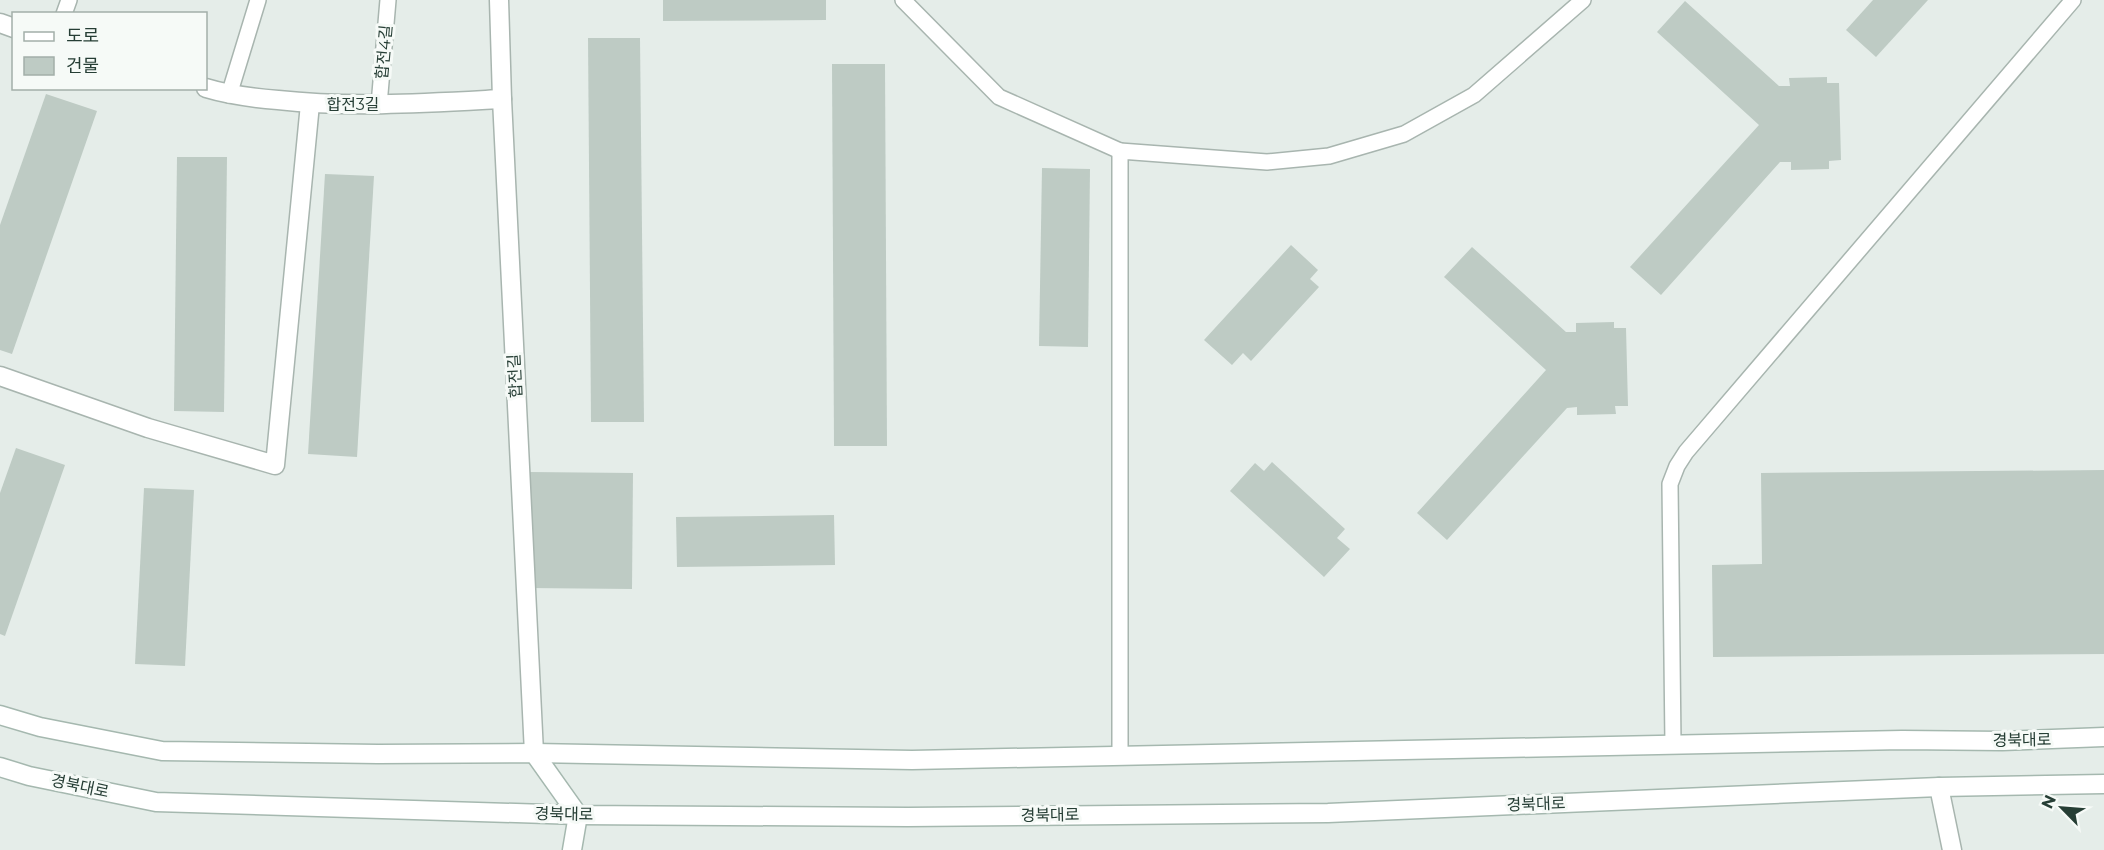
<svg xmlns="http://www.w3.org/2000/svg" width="2104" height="850" viewBox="0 0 2104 850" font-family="Montserrat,'Noto Sans KR',sans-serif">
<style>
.building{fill:#becbc4}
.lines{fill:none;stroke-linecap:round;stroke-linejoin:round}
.lane-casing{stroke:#a8b5af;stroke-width:18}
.street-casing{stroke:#a8b5af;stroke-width:21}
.secondary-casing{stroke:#a5b8af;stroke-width:21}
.lane{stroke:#fff;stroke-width:15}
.street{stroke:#fff;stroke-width:18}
.secondary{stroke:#fff;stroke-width:18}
.labels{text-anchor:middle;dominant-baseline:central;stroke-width:6;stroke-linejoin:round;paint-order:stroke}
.street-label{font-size:16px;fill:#263e35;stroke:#f6faf7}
</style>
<rect width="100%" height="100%" fill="#e5ede9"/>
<g class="building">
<path d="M663 0H826V20L663 21Z"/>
<path d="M1873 0H1928L1876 57 1846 30Z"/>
<path d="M1685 1 1779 86H1790L1789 78 1827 77V83H1839L1841 160 1829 161V169L1791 170V162H1780L1661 295 1630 267 1759 125 1657 32Z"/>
<path d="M588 38H640L644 422H591Z"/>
<path d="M832 64H885L887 446H834Z"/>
<path d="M46 94 97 111 12 354 0 350V225Z"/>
<path d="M177 157H227L224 412 174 411Z"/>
<path d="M1042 168 1090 169 1088 347 1039 346Z"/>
<path d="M325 174 374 176 357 457 308 454Z"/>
<path d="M1291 245 1318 270 1310 279 1319 287 1251 361 1243 353 1232 365 1204 340Z"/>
<path d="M1472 247 1566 332H1576V323L1614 322V328H1626L1628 406H1615L1616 414 1577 415V407L1567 408 1447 540 1417 513 1546 370 1444 277Z"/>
<path d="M16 448 65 465 5 636 0 634V493Z"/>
<path d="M1272 462 1345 529 1337 538 1350 549 1324 577 1230 491 1255 463 1264 471Z"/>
<path d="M2104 470V654L1713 657 1712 565 1762 564 1761 473Z"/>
<path d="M530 472 633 473 632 589 528 588Z"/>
<path d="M144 488 194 490 185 666 135 664Z"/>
<path d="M834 515 835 565 677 567 676 517Z"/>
</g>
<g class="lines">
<g class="lane-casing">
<g id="lane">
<path d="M903 0 999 97 1120 151"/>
<path d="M64 14 69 0"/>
<path d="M229 95 258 0"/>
<path d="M379 105 388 0"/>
<path d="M1673 744 1670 484 1677 466 1686 452 2073 0"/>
<path d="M1120 756V151L1267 162 1329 156 1404 134 1474 95 1583 0"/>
</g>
</g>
<g class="street-casing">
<g id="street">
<path d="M499 0 502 99 534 753"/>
<path d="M0 23 14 28"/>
<path d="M206 88C229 95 253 98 278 100 352 108 427 103 502 99"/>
<path d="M0 376 148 428 275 465 310 104"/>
<path d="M1939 787 1952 850"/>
</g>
</g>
<g class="secondary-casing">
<g id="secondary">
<path d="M0 715 40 727 162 751 378 754 534 753 912 760 1902 740 2002 741 2104 737"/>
<path d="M534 753 578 815 572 850"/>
<path d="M0 767 29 776 156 802 578 815 908 817 1328 813 1939 787 2104 784"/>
</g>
</g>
<use href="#lane" class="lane"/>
<use href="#street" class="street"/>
<use href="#secondary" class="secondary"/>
</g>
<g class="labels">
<g class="street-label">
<text transform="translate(384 52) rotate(-85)">합전4길</text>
<text x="353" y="104">합전3길</text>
<text transform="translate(515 376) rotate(-93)">합전길</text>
<text transform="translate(2022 740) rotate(-1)">경북대로</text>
<text transform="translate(80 786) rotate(12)">경북대로</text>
<text transform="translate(1536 804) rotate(-2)">경북대로</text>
<text transform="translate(564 814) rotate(1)">경북대로</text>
<text transform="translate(1050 815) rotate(-1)">경북대로</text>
</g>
</g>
<rect x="12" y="12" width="195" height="78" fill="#f6faf7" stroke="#a3afa9" stroke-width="1.5"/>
<rect x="24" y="32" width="30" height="9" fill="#ffffff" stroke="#a3afa9" stroke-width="1.5"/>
<text x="66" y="42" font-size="18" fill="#263e35">도로</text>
<rect x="24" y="57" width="30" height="18" fill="#becbc4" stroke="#a3afa9" stroke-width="1.5"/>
<text x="66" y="72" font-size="18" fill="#263e35">건물</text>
<g transform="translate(2062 808) rotate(295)" stroke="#f6faf7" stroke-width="4.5" paint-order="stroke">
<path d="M0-4.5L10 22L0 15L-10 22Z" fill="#263e35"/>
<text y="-9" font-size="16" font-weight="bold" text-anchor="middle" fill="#263e35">N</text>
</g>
</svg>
